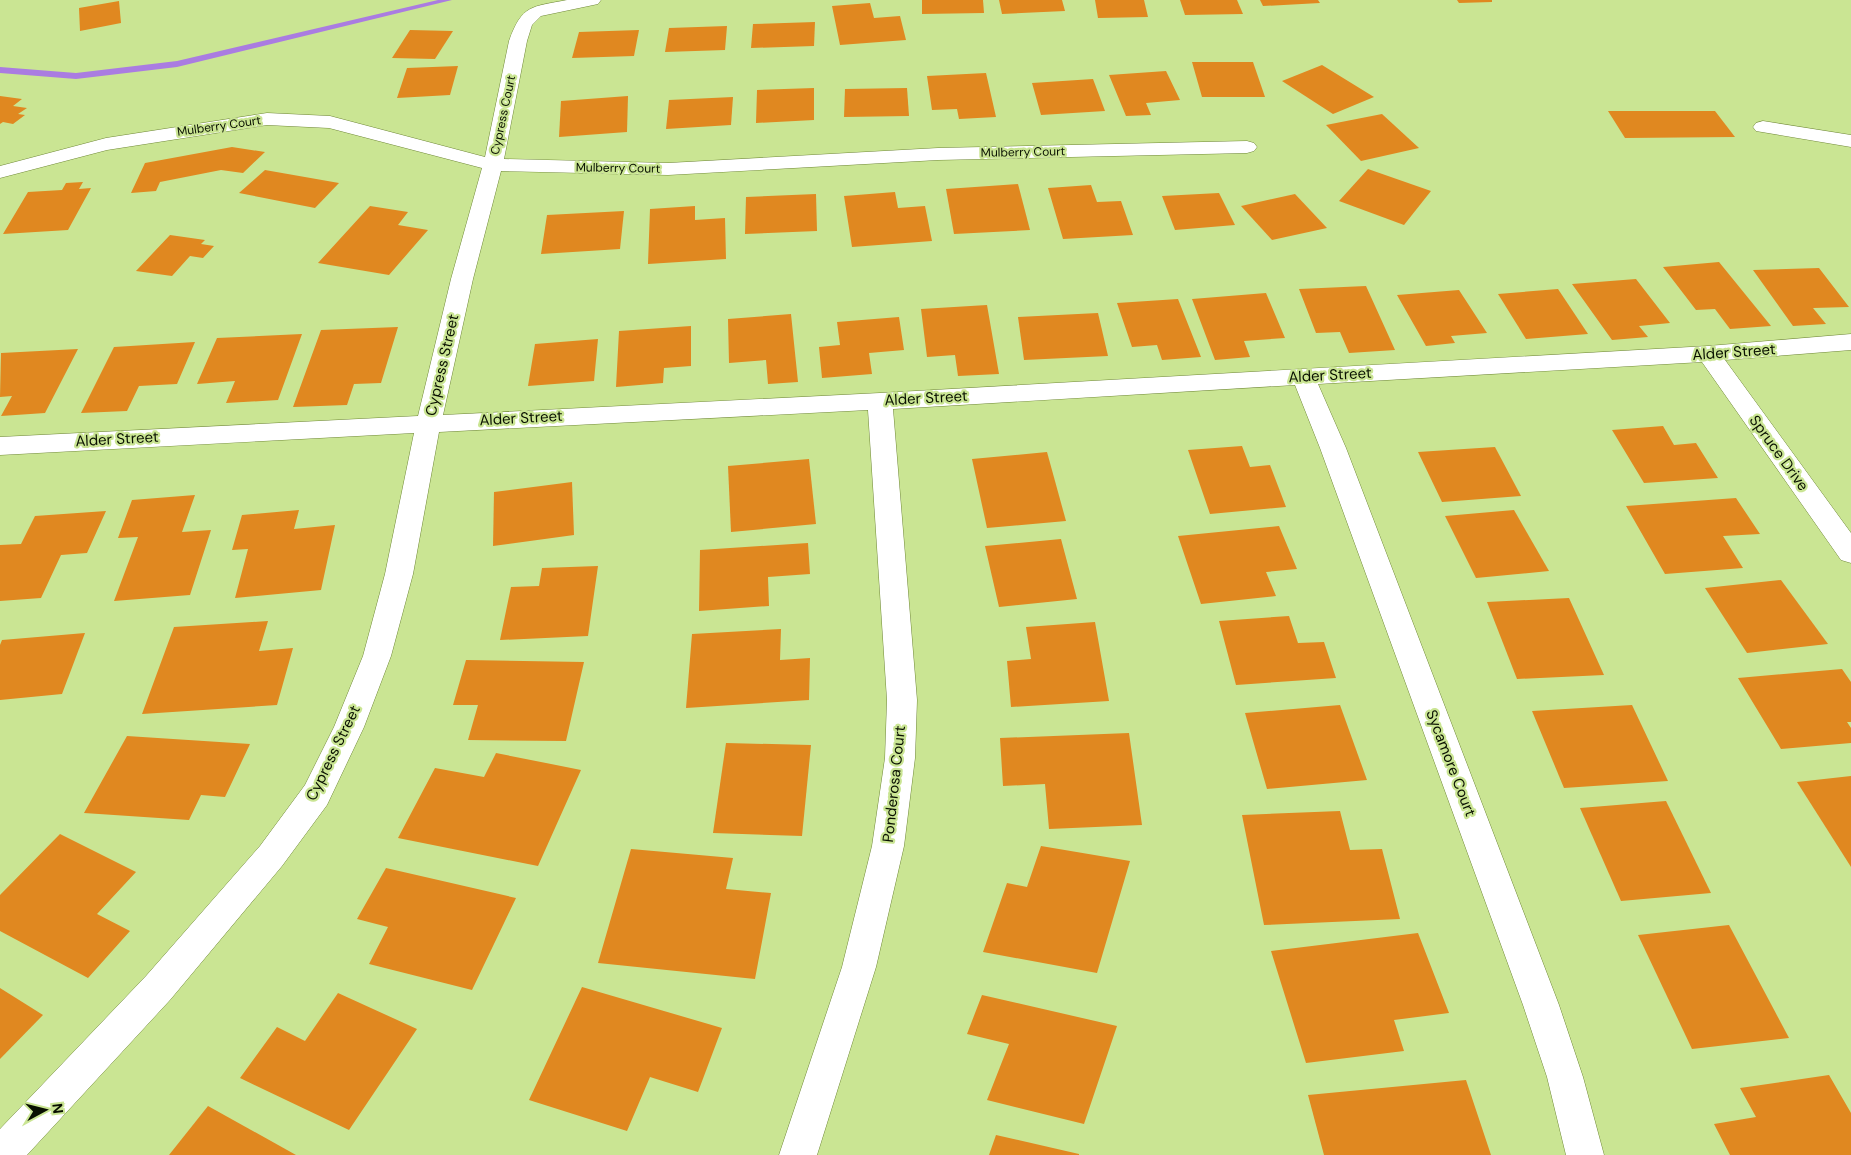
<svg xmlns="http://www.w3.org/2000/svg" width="1851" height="1155" viewBox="0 0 1851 1155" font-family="'DM Sans',sans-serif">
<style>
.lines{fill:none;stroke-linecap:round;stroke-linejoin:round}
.stream{fill:#aa7ce1;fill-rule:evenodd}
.building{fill:#e08820}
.street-casing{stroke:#708838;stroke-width:1}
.street{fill:#fff;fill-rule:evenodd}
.labels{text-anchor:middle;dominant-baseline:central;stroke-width:4.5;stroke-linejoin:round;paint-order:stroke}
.far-street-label{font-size:12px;fill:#091000;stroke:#cae593}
.street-label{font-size:15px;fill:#091000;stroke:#cae593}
</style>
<rect width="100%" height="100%" fill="#cae593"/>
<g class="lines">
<path class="stream" d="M438 0H452L177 67 76 79 0 73V67L76 73 177 61Z"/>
</g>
<g class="building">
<path d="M922 0H983L984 13 922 14Z"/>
<path d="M999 0H1062L1065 11 1002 14Z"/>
<path d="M1095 0H1144L1148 17 1098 18Z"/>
<path d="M1180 0H1237L1243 14 1185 15Z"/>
<path d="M1260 0H1318L1320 3 1263 6Z"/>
<path d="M1457 0H1492V2L1459 3Z"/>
<path d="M119 1 121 23 80 31 79 8Z"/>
<path d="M870 3 874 18 900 16 906 40 840 45 832 6Z"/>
<path d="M815 22 814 46 751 48 753 24Z"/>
<path d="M727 26 725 50 665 52 669 28Z"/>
<path d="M410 30 453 31 435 59 392 58Z"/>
<path d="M639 30 634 56 572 58 579 32Z"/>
<path d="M1192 62H1253L1265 97H1202Z"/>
<path d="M1322 65 1374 97 1333 114 1282 81Z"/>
<path d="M458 66 450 95 397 98 407 68Z"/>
<path d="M1166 71 1180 100 1146 103 1151 115 1126 116 1109 75Z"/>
<path d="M986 73 996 117 959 119 957 109 932 110 927 76Z"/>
<path d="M1093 79 1105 111 1041 115 1032 83Z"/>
<path d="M814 88V120L756 123 757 90Z"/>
<path d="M907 88 909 116 844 117 845 89Z"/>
<path d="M0 96 22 99 13 106 27 108 18 114 25 115 13 124 3 122 0 124Z"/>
<path d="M628 96 627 132 559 137 561 101Z"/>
<path d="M733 97 731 125 666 129 669 100Z"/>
<path d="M1608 111H1715L1735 137 1625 138Z"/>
<path d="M1382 114 1419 148 1361 161 1326 125Z"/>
<path d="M232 147 265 152 243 173 221 170 160 182 156 191 131 193 145 163Z"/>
<path d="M1368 169 1431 191 1404 225 1339 201Z"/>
<path d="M265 170 339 183 315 208 239 193Z"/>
<path d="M83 182 79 189 91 188 68 230 3 234 28 192 62 190 66 183Z"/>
<path d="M1018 184 1030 230 954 234 946 189Z"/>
<path d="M1091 185 1097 202 1121 201 1133 235 1063 239 1048 188Z"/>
<path d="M895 192 898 208 925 206 932 241 852 247 844 196Z"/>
<path d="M1219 193 1235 225 1175 230 1162 196Z"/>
<path d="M816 194 817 231 745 234 746 197Z"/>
<path d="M1295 194 1327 228 1272 240 1241 206Z"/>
<path d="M370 206 408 212 398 225 428 230 389 275 318 263Z"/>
<path d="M695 206V220L725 218 726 259 648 264 650 209Z"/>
<path d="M624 211 620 249 541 254 547 215Z"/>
<path d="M170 235 205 240 201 244 214 246 203 258 190 256 172 276 136 271Z"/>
<path d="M1719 262 1771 326 1730 329 1715 309 1696 310 1663 267Z"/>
<path d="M1819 268 1849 307 1813 308 1826 324 1793 326 1753 270Z"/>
<path d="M1636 279 1670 323 1639 326 1648 337 1612 340 1572 284Z"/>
<path d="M1366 286 1395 350 1349 353 1340 332 1316 333 1299 289Z"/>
<path d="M1558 289 1588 334 1526 339 1498 294Z"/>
<path d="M1459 290 1487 333 1451 336 1455 343 1426 346 1397 295Z"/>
<path d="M1266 293 1285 338 1244 341 1250 357 1215 360 1192 299Z"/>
<path d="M1178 299 1201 357 1162 360 1157 345 1132 347 1117 303Z"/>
<path d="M987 305 999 374 958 376 955 355 927 357 921 309Z"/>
<path d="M1098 313 1108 356 1024 360 1018 317Z"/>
<path d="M791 314 798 382 768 384 766 360 729 363 728 319Z"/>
<path d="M899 317 904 350 869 353 872 374 822 378 819 347 840 345 837 322Z"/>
<path d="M691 326V366L664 368 663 383 616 387 619 331Z"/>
<path d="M398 327 381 383 354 384 347 405 293 407 321 330Z"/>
<path d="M302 334 278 400 226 403 235 381 197 384 217 338Z"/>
<path d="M598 339 594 381 528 386 535 344Z"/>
<path d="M195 342 177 384 139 386 127 411 81 413 114 347Z"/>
<path d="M78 349 45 413 1 416 12 396 0 397 1 353Z"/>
<path d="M1663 426 1674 445 1696 443 1718 478 1644 483 1612 430Z"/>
<path d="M1242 446 1250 467 1270 465 1286 507 1210 514 1188 450Z"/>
<path d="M1495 447 1521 496 1442 502 1418 452Z"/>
<path d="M1047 452 1066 521 987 528 972 459Z"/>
<path d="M809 459 816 524 731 532 728 466Z"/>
<path d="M572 482 574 535 493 546 494 492Z"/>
<path d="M195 495 182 532 211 530 190 595 114 601 138 537 118 538 132 500Z"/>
<path d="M1736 498 1760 534 1723 536 1743 568 1665 574 1626 506Z"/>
<path d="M299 510 294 529 335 525 321 590 235 598 248 549 232 550 242 515Z"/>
<path d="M1514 510 1549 571 1476 578 1445 516Z"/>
<path d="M106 511 87 553 61 555 41 598 0 601V545L21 544 35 516Z"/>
<path d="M1279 526 1297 569 1266 572 1276 596 1201 604 1178 536Z"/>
<path d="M1061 539 1077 599 999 607 985 546Z"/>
<path d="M808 543 810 574 768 577 769 606 699 611 700 550Z"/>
<path d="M598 566 588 636 500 640 511 587 539 586 542 568Z"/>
<path d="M1781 580 1828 644 1747 653 1705 588Z"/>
<path d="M1569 598 1604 675 1517 679 1487 602Z"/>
<path d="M1289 616 1298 643 1324 642 1336 678 1236 685 1219 621Z"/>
<path d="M268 621 259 651 293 648 277 705 142 714 174 627Z"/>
<path d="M1095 622 1109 701 1011 707 1007 661 1031 659 1026 627Z"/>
<path d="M781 629 780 660 810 658 809 700 686 708 692 634Z"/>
<path d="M85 633 62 694 0 700V645L2 640Z"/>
<path d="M466 660 584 662 566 741 468 740 478 705H453Z"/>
<path d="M1842 669 1851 682V722H1847L1851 728V743L1781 749 1738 678Z"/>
<path d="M1340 705 1367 780 1267 789 1245 713Z"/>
<path d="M1632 705 1668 781 1564 788 1532 711Z"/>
<path d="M1129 733 1142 825 1049 829 1045 784 1003 786 1000 738Z"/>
<path d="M127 736 250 744 225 797 201 795 189 820 84 813Z"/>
<path d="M726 743 811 745 802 836 713 833Z"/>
<path d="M496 753 581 770 538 866 398 838 435 768 484 777Z"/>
<path d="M1851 776V867L1797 782Z"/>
<path d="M1666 801 1711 893 1621 901 1580 808Z"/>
<path d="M1340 811 1350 850 1382 849 1400 919 1264 925 1242 815Z"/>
<path d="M60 834 136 872 97 914 130 931 88 978 0 931V895Z"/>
<path d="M1041 846 1130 861 1097 973 983 952 1007 883 1027 887Z"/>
<path d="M631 849 733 858 726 889 771 893 755 979 598 963Z"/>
<path d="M386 868 516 898 472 990 369 964 388 927 357 919Z"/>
<path d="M1729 925 1789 1038 1692 1049 1638 935Z"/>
<path d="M1418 933 1449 1013 1394 1020 1404 1051 1306 1063 1271 951Z"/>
<path d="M582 987 722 1028 698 1092 650 1077 627 1131 529 1100Z"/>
<path d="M0 988 43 1015 0 1059Z"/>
<path d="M338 993 417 1029 349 1130 240 1078 277 1027 305 1041Z"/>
<path d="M982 995 1117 1026 1084 1124 987 1100 1009 1044 967 1034Z"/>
<path d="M1829 1075 1851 1113V1155H1730L1714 1124 1756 1117 1740 1088Z"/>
<path d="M1466 1080 1491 1155H1324L1308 1095Z"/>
<path d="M208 1106 296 1155H169Z"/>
<path d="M996 1135 1079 1154V1155H989Z"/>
</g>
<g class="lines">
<g class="street-casing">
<g id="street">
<path d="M567 0H601L598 4 541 16 532 25 527 41 504 159 668 163 938 148 1247 141 1254 143 1257 147 1254 151 1247 153 938 160 668 175 501 171 473 279 443 415 880 393 1708 346 1851 334V350L1725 360 1851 533V563L1841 560 1702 362 1318 384 1346 448 1559 1005 1583 1077 1604 1155H1566L1547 1077 1523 1005 1320 448 1295 385 893 409 917 700 915 758 904 846 876 967 817 1155H779L842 967 872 846 885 758 887 700 868 410 439 432 413 574 391 656 364 727 327 805 282 866 170 1000 27 1155H0V1129L146 976 260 846 305 785 334 727 363 656 385 574 414 433 0 455V437L418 416 451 279 482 168 329 128 267 125 107 150 0 178V166L106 138 267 113 330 116 485 157 509 41C522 4 532 7 567 0Z"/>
<path d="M1763 121 1851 135V147L1756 131 1753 127 1756 123Z"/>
</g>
</g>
<use href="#street" class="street"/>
</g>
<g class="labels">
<g class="far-street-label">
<text transform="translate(503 115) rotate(-78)">Cypress Court</text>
<text transform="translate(219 126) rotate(-8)">Mulberry Court</text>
<text transform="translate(1023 152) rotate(-1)">Mulberry Court</text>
<text transform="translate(618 168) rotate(1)">Mulberry Court</text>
</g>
<g class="street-label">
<text transform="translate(1734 352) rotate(-4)">Alder Street</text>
<text transform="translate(442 365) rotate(-77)">Cypress Street</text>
<text transform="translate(1330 375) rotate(-3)">Alder Street</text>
<text transform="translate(926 398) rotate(-3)">Alder Street</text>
<text transform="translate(521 418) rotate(-3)">Alder Street</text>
<text transform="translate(117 439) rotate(-3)">Alder Street</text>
<text transform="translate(1779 453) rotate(54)">Spruce Drive</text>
<text transform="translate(333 753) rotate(-64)">Cypress Street</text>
<text transform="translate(1451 763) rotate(69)">Sycamore Court</text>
<text transform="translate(894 784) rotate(-84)">Ponderosa Court</text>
</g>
</g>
<g transform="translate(45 1110) rotate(83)" stroke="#cae593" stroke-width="4" paint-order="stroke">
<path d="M0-4L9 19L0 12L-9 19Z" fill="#091000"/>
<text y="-8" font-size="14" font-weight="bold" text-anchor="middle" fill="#091000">N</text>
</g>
</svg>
